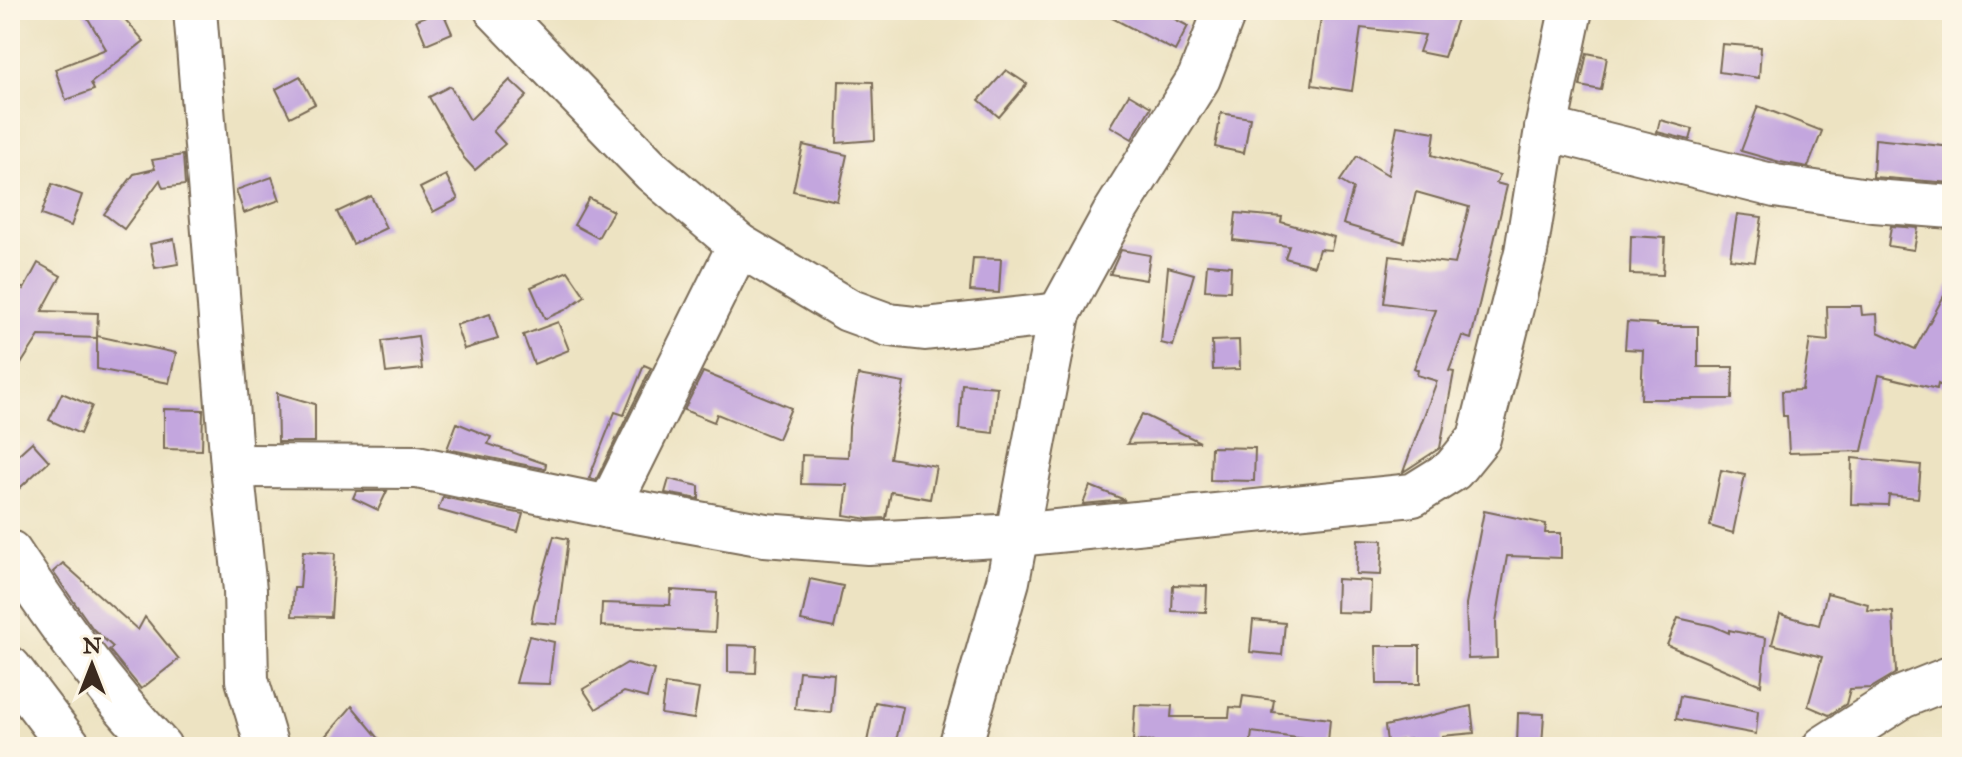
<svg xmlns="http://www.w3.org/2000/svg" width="1962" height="757" viewBox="0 0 1962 757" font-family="'IM FELL Great Primer',serif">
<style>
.building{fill:#c3a6de}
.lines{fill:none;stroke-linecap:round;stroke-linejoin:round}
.minor-casing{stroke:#796b57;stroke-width:46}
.minor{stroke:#fff;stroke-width:42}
</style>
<rect width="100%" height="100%" fill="#fcf5e5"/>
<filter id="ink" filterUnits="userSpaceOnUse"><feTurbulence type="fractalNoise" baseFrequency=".0125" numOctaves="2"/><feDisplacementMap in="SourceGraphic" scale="16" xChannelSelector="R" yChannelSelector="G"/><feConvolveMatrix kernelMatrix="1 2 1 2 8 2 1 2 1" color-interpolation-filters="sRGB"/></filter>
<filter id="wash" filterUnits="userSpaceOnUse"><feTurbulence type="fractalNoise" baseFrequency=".006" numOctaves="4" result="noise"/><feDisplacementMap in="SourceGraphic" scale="32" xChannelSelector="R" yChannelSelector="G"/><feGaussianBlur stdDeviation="1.8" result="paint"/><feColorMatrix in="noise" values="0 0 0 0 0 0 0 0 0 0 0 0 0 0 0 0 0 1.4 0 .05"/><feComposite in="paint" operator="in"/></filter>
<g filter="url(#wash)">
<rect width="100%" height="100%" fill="#ede3c2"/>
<g id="blocks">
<g class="building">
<path d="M83 10H117L144 41 91 83 94 90 66 100 55 69 106 49Z"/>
<path d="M442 10 452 33 426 44 416 20Z"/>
<path d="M1097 10H1158L1188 26 1175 51Z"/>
<path d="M1322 10H1460L1444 57 1419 52 1425 35 1361 28 1352 91 1312 85Z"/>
<path d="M1722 44 1761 47 1759 78 1719 72Z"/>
<path d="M1587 53 1607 57 1601 90 1580 86Z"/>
<path d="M1006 70 1027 84 999 117 979 100Z"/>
<path d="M300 76 315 104 290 117 276 89Z"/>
<path d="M510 80 527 96 493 131 505 144 475 170 464 158 429 97 450 86 470 120Z"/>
<path d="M839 81 873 82 875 140 837 143Z"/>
<path d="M1129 94 1151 107 1132 139 1110 126Z"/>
<path d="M1758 106 1822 131 1808 167 1780 162 1741 151Z"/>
<path d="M1221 113 1250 118 1244 153 1215 147Z"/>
<path d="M1660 120 1693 129 1690 140 1657 132Z"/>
<path d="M1397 126 1435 132 1432 155 1500 175 1496 183 1507 186 1471 339 1462 336 1449 371 1454 372 1440 448 1403 472 1437 381 1417 375 1418 370 1414 368 1436 310 1384 303 1390 256 1455 264 1469 207 1416 192 1404 242 1343 224 1353 189 1340 181 1357 156 1388 175Z"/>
<path d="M1875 139 1952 147V183L1873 177Z"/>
<path d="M803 145 847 155 837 201 793 191Z"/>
<path d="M183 155 185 185 163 188 160 180 124 229 104 214 134 174 155 169 152 160Z"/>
<path d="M446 175 458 199 433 212 420 188Z"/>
<path d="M272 177 280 200 244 213 236 190Z"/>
<path d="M52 184 82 195 71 226 41 215Z"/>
<path d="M371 196 386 228 353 244 337 212Z"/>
<path d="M589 198 613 211 598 238 574 225Z"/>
<path d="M1236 213 1282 217 1281 222 1334 237 1331 250 1319 249 1314 266 1285 258 1289 246 1233 240Z"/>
<path d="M1737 214 1762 217 1755 262 1730 259Z"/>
<path d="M1891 226 1918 228 1914 250 1888 246Z"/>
<path d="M1631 236 1665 238 1663 275 1630 274Z"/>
<path d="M174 239 178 264 155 268 150 244Z"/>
<path d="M1121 250 1150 255 1146 280 1110 274Z"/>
<path d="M973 258 1001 259 999 293 970 291Z"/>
<path d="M38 263 61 276 42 311 98 313 97 336 176 353 169 383 97 369V338L39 336 10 381V281L24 289Z"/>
<path d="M1207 264 1231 266 1230 291 1205 290Z"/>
<path d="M1168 267 1194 274 1173 346 1161 343Z"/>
<path d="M568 271 585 296 565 310 545 319 531 287Z"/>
<path d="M1952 281V391L1938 384 1937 389 1879 375 1862 451 1789 453 1787 416H1783L1782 391 1802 390 1810 339 1828 341 1827 306H1861L1862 315 1877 314 1878 332 1915 349Z"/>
<path d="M490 314 498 339 464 349 456 325Z"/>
<path d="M558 322 569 350 534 364 523 335Z"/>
<path d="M1627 322 1657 324V326H1698V367H1733L1732 399H1641L1643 350 1625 349Z"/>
<path d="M418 336 422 369 386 373 382 341Z"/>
<path d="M1239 340 1240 369 1213 370 1212 341Z"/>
<path d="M644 365 651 368 596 480 589 478 615 412 624 415Z"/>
<path d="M703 372 791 408 778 439 717 414 714 422 684 410Z"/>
<path d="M858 375 904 383 890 458 936 466 930 499 891 492 886 518 868 519 844 515 848 485 801 484 802 455 848 457 849 427Z"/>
<path d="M962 384 997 387 993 433 959 429Z"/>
<path d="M62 393 92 406 80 434 49 420Z"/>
<path d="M277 393 315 404V442H278Z"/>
<path d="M164 409 203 410 202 450 164 449Z"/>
<path d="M1142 414 1200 442 1127 444Z"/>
<path d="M457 423 491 437 488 444 546 464 545 469 447 449Z"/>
<path d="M32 442 49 461 10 497V462Z"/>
<path d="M1211 447 1255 448 1254 481 1210 480Z"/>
<path d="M1852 458 1921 465 1918 498 1889 495 1888 505 1851 504Z"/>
<path d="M1721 470 1745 475 1733 533 1710 526Z"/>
<path d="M669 479 699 486V499L665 493Z"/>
<path d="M1090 486 1125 500 1083 504Z"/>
<path d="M356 491H387L378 510 353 498Z"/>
<path d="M443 497 523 514 518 532 438 510Z"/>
<path d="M1484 511 1546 524 1545 533H1561V558L1507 556 1496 622 1497 658 1468 659 1466 604Z"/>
<path d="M554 536 568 539 557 624 531 622 534 605Z"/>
<path d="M1358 539 1383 540 1381 575 1356 574Z"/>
<path d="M303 551 335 553 331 617 292 616 294 588H300Z"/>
<path d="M63 563 138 630 145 617 179 659 141 689 109 650 113 647 93 629 53 572Z"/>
<path d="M810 579 843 586 834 628 801 621Z"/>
<path d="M1337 579 1371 581 1370 613 1336 612Z"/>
<path d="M1173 585 1207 586 1206 612 1172 611Z"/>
<path d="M671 590 717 593 715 632 601 626 602 603 670 605Z"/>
<path d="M1827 593 1868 604 1867 610 1893 612 1896 673 1871 688 1850 689 1846 704 1829 715 1808 706 1822 657 1772 644 1780 614 1819 625Z"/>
<path d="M1678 618 1713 626 1729 633V630L1766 638 1761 685 1667 645Z"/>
<path d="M1253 620 1285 623 1282 655 1250 652Z"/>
<path d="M529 636 554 642 549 684 516 683Z"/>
<path d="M728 645 757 646 756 673 728 672Z"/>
<path d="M1376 646H1420V684H1377Z"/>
<path d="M627 663 654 670 647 698 624 692 596 709 583 689Z"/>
<path d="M799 671 834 674 831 713 795 709Z"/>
<path d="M665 684 699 689 694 719 661 714Z"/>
<path d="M1243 696 1274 700 1272 712 1330 719 1328 742 1252 732 1250 747H1156L1157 742 1133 741 1135 705 1172 706 1171 717H1229L1230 707 1241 708Z"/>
<path d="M1680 696 1758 711 1756 734 1676 719Z"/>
<path d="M875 702 903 707 895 747 867 742Z"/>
<path d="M352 706 386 747H317Z"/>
<path d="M1471 706 1474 733 1442 736V747H1413V739L1387 742 1385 726Z"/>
<path d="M1518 713 1544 714 1542 747H1517Z"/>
</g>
</g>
</g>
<g filter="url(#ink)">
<use href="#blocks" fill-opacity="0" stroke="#796b57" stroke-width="2"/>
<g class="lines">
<g class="minor-casing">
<g id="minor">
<path d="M195 10 232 466 245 590 247 680 267 747"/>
<path d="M496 10 653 172 739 245 848 310 889 325 925 329 1059 314"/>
<path d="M1546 129 1775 186 1874 201 1952 207"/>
<path d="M232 466 417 467 609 507 765 535 868 543 1017 535 1413 495 1453 470 1479 438 1526 252 1546 129 1571 10"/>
<path d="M609 507 739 245"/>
<path d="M10 552C56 621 103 687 160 747"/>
<path d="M10 668 70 747"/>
<path d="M960 747 1008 581 1059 314 1113 215 1199 78 1225 10"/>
<path d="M1824 747 1902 697 1952 677"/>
</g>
</g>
<use href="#minor" class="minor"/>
</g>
</g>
<rect width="1962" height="757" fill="none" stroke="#fcf5e5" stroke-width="40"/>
<g transform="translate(92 665)" stroke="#fcf5e5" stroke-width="6" paint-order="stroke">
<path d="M0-6L14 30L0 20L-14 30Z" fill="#3b2a1e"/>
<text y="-12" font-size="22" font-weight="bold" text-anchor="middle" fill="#3b2a1e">N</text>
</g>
</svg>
